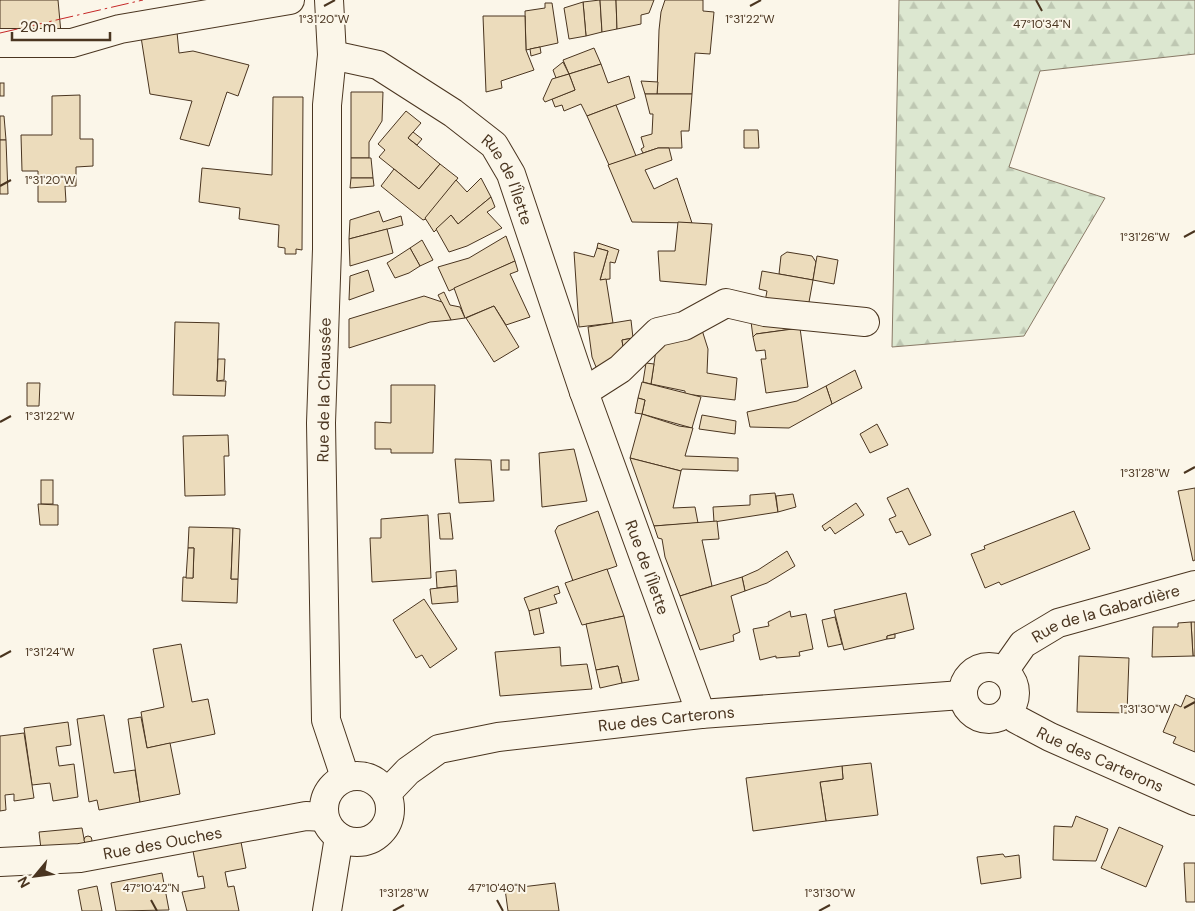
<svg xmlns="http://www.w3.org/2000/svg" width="1195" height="911" viewBox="0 0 1195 911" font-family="'DM Sans',sans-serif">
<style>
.forest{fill:url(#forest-firs);stroke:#887966}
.building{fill:#ecdcbc;stroke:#4a3520}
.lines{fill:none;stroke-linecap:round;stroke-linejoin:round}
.minor-casing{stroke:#4a3520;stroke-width:30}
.tertiary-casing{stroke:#4a3520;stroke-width:30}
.minor{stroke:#fbf6e9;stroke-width:28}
.tertiary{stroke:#fbf6e9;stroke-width:28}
.power{stroke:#c62828;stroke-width:1;stroke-dasharray:18 4 2.5 4;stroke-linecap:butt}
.ticks{fill:none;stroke:#4a3520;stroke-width:2}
.labels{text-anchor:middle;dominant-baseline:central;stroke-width:4;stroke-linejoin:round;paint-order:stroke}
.street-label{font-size:16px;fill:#4a3520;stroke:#fbf6e9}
.ticks-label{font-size:12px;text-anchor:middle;fill:#4a3520;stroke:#fbf6e9;stroke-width:4;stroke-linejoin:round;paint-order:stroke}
</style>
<defs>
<pattern id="forest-firs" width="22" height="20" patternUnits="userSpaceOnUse" patternTransform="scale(1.25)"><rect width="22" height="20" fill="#dce7d0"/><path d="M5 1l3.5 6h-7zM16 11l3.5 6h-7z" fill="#bec7b2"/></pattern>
</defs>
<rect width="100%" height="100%" fill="#fbf6e9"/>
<path class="forest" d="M899 0H1195V54L1040 71 1009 167 1105 198 1024 336 892 347Z"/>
<g class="building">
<path d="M0 0H58L61 33 0 31Z"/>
<path d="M600 0 602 32 586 36 583 2Z"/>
<path d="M600 0H616L617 29 602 32Z"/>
<path d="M616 0H654L649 13 641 15V24L617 29Z"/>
<path d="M665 0H703V11L714 12 710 54 695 53 692 94H657L659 30 661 12Z"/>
<path d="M583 2 586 36 569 39 564 8Z"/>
<path d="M545 3H552L558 43 526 50 525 11 545 8Z"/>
<path d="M483 16H525L526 50 534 70 501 81 502 88 486 92Z"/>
<path d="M177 32 179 53 193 51 249 65 238 96 227 92 209 146 180 139 192 101 150 94 141 37Z"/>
<path d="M540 47 541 53 531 56 530 49Z"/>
<path d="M594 48 601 64 569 74 563 60Z"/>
<path d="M563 62 569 74 556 78 553 70Z"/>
<path d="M601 64 608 83 629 76 635 98 587 116 581 104 564 111 562 105 555 107 552 99 575 90 569 74Z"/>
<path d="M569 74 575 90 545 102 543 99 552 79Z"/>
<path d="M641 81 658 82 657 94H645Z"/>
<rect x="0" y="83" width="4" height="13"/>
<path d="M351 92H383L382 121 369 142V158H351Z"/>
<path d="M645 94H692L689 131H681L682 148H658L643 153 641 149 644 147 641 137 652 134 653 114H650Z"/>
<path d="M80 95V139H93V166L76 167V186H65L66 202H38V171H22L21 135H52V96Z"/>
<path d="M273 97H303L302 250 296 249V254H285V248L278 247 279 225 239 219 240 208 199 202 202 168 272 175Z"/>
<path d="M616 105 636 156 609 165 587 116Z"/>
<path d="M406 111 421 123 408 138 440 164 419 189 379 157 385 150 378 144Z"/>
<path d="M0 116H4L6 140H0Z"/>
<path d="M744 130H758L759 148H744Z"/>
<path d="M413 132 422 139 417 145 408 138Z"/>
<path d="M0 140H6L8 194H0Z"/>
<path d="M658 148H669L672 160 645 170 654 189 677 178 692 223 632 222 608 165Z"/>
<path d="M351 158H371L373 178H351Z"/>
<path d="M440 164 458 178 426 219 423 220 381 186 394 169 419 189Z"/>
<path d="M351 178H373L374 186 350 188Z"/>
<path d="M481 178 491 197 458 224 451 215 434 232 425 218 456 180 467 192Z"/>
<path d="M491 197 495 207 487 212 502 228 467 246 449 252 436 229 451 215 458 224Z"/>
<path d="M379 211 383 222 401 216 403 225 349 239 350 220Z"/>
<path d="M678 222 712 224 706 285 660 281 658 251H675Z"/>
<path d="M387 229 393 253 350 266 349 239Z"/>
<path d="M506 236 515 261 449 291 438 267 469 258Z"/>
<path d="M422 240 433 260 420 266 410 248Z"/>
<path d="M598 243 619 250 615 263 610 262V279L600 280 608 251 597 248Z"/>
<path d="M410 248 420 266 409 273 395 278 387 263Z"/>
<path d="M597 248 608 251 600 280 606 279 613 323 579 327 574 252 594 257Z"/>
<path d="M787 252 812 256 816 262 813 280 779 274 781 256Z"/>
<path d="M817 256 838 260 834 284 813 280Z"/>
<path d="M515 261 518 271 510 274 530 317 506 325 494 306 465 318 454 288Z"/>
<path d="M368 270 374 291 349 300 350 276Z"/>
<path d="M762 271 813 280 807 313 764 307 767 291 759 289Z"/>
<path d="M444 292 450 305 460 307 465 318 451 320 438 295Z"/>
<path d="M424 296 442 302 451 320 430 322 349 348V319Z"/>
<path d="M494 306 519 347 494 362 466 318Z"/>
<path d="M750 314 800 328 756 334 753 337Z"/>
<path d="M631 320 633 338 622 340 624 354 615 362 596 367 592 357 588 327Z"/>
<path d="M175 322 219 323 217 381H226L225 396 173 395Z"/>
<path d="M800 328 808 387 766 393 761 359H766L765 350 756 351 753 337 756 334Z"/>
<path d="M702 330 708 349 707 373 737 378 735 400 685 394V391L651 384 657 343Z"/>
<path d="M633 338 624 354 622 340Z"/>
<path d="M218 359H225L224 380 217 381Z"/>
<path d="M646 363 654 364 651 384 643 382Z"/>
<path d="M855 370 862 388 832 404 826 386Z"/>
<path d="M642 382 701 397 692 428 642 414 645 400 638 398Z"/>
<path d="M27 383H40L39 406H27Z"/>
<path d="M391 385H435L433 453H391V449H375V422L391 423Z"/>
<path d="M826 386 832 404 789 428 750 427 747 412 797 401Z"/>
<path d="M638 398 645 400 642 414 635 413Z"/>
<path d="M642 414 679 426 693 428 685 456 738 458V471L682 469 681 471 630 458Z"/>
<path d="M702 415 736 421 735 434 699 429Z"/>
<path d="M877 424 888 445 870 453 860 434Z"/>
<path d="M228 435 229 456H224L225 495 185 496 183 436Z"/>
<path d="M574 449 587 501 542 507 539 453Z"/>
<path d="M630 458 681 471 673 508 695 507 698 523 654 526Z"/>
<path d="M455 459 491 460 494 501 459 503Z"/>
<rect x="501" y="460" width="8" height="10"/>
<rect x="41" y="480" width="12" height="24"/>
<path d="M908 488 931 535 909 545 902 531 896 533 889 519 896 516 887 498Z"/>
<path d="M1195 488V560L1193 561 1178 491Z"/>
<path d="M775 493 778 512 714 522 713 507 750 505V495Z"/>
<path d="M793 494 796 507 778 512 776 496Z"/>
<path d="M856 503 864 515 835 534 830 527 825 531 822 526Z"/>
<path d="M38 504 58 505V525H40Z"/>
<path d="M598 511 617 566 573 581 555 531 558 526Z"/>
<path d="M1074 511 1090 549 1001 585 999 582 985 588 971 554 985 549 984 546Z"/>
<path d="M450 513 453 539H440L438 514Z"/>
<path d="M428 515 431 578 372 582 370 538H381V519Z"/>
<path d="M717 521 719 539 702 540 712 586 680 596 665 557 662 539 658 538 654 526Z"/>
<path d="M189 527 233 528 231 579H238L237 603 182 601 183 577 193 578 194 548H188Z"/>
<path d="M233 528 240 529 238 579H231Z"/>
<path d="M188 548H194L193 578H186Z"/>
<path d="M787 551 795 566 767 583 745 591 742 577 758 570Z"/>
<path d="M607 569 624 616 582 625 565 583Z"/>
<path d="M456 570 457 586 437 588 436 572Z"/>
<path d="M742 577 745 591 731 596 740 632 733 635 734 641 700 650 680 596Z"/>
<path d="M457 586 458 602 432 604 430 589Z"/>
<path d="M558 586 560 593 554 595 557 603 529 611 524 598Z"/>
<path d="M906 593 914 629 887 636V639L844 650 834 610Z"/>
<path d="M424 599 457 649 430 668 422 655 416 658 393 620Z"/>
<path d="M539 608 544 633 534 635 529 611Z"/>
<path d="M790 611 791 617 806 614 813 649 799 652 800 656 776 658V656L760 660 753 629 769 626 768 622Z"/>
<path d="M624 616 639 680 622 683 618 666 596 670 586 624Z"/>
<path d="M835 617 842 644 828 647 822 620Z"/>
<path d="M1191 622H1195V656H1193Z"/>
<path d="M1191 622 1193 656 1152 657 1153 627H1178V623Z"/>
<path d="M895 634V638L887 639V636Z"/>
<path d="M181 644 192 702 208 699 215 734 147 748 141 712 164 707 153 649Z"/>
<path d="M560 647 561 666 587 664 592 689 500 696 495 652Z"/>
<path d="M1079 656 1129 658 1127 713 1077 712Z"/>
<path d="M618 666 622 683 600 688 596 670Z"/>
<path d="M1186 695 1195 699V752L1173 743 1176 737 1163 732 1175 704 1181 707Z"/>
<path d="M104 715 114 773 135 770 140 802 99 810 97 800 89 802 77 719Z"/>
<path d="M141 717 147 748 170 743 180 794 140 802 128 719Z"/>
<path d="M68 722 71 745 56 747 59 766 74 764 78 797 53 801 50 783 32 785 24 728Z"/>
<path d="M24 733 34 798 14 801V794L5 795 6 810 0 811V736Z"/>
<path d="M871 763 878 815 826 821 820 782 843 779 842 766Z"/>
<path d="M842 766 843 779 820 782 826 821 753 831 746 778Z"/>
<path d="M1076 816 1108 829 1096 861 1053 860 1054 826 1072 827Z"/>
<path d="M1119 827 1163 846 1146 887 1101 868Z"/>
<path d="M82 828 85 844 41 849 39 832Z"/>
<circle cx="88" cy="840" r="4"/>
<path d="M241 842 246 868 225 872 228 887 234 886 239 911H187L182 892 205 888 203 876 198 877 193 851Z"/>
<path d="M1003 854 1005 857 1019 855 1021 878 981 884 977 857Z"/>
<path d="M1184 863H1195V902H1186Z"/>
<path d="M162 873 169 910 116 911 111 883Z"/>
<path d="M555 883 559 911H508L505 889Z"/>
<path d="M97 886 102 911H82L78 890Z"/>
</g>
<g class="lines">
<g class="minor-casing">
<g id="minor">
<path d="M0 43H72L120 29 290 0"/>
<path id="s1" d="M332 55 378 65 453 113 494 145 511 174 584 392 701 714"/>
<path d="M584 392 620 369 658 332 684 326 726 303 765 312 865 322"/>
<circle cx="989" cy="693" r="26"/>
<path id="s2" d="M1004 671 1023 644 1058 623 1195 585"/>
<path id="s3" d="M1009 710 1016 719 1050 737 1195 801"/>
<path id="s4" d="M387 793 408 771 439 749 498 737 701 714 962 695"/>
<path id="s5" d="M0 862 80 858 306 816 324 817"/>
</g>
</g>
<g class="tertiary-casing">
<g id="tertiary">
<path d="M329 0 332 55 327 105V249L321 423 326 720 345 777"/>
<circle cx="357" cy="809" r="33"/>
<path d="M327 911 339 837"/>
</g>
</g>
<use href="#minor" class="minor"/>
<use href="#tertiary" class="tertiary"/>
<path class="power" d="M0 33 143 0"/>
</g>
<path class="ticks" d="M1036 0 1042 11M324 6 335 0M750 6 761 0M0 186 11 180M1184 237 1195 231M0 422 11 416M1184 473 1195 467M0 657 11 651M1184 708 1195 702M151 900 157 911M497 900 503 911M393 911 404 905M819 911 830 905"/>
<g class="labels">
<g class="street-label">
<text stroke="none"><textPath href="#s1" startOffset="225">Rue de l'Îlette</textPath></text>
<text transform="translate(324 390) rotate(-89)">Rue de la Chaussée</text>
<text stroke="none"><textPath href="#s1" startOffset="638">Rue de l'Îlette</textPath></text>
<text stroke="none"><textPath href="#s2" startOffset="122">Rue de la Gabardière</textPath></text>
<text stroke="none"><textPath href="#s4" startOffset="298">Rue des Carterons</textPath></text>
<text stroke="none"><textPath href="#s3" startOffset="105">Rue des Carterons</textPath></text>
<text stroke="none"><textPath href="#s5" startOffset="164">Rue des Ouches</textPath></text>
</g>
</g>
<g class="ticks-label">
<text x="324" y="23">1°31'20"W</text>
<text x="750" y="23">1°31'22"W</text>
<text x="1042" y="28">47°10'34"N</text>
<text x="50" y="184">1°31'20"W</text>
<text x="1145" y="241">1°31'26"W</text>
<text x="50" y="420">1°31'22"W</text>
<text x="1145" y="477">1°31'28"W</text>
<text x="50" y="656">1°31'24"W</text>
<text x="1145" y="713">1°31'30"W</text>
<text x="151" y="892">47°10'42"N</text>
<text x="497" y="892">47°10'40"N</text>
<text x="404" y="897">1°31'28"W</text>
<text x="830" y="897">1°31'30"W</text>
</g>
<g transform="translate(35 876) rotate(241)" stroke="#fbf6e9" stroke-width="4" paint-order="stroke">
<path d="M0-4L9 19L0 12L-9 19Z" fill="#4a3520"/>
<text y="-8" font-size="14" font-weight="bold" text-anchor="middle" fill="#4a3520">N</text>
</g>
<path d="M12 32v8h98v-8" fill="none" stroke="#4a3520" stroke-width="2.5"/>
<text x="20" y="32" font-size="15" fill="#4a3520" stroke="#fbf6e9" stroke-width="4" paint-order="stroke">20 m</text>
</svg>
